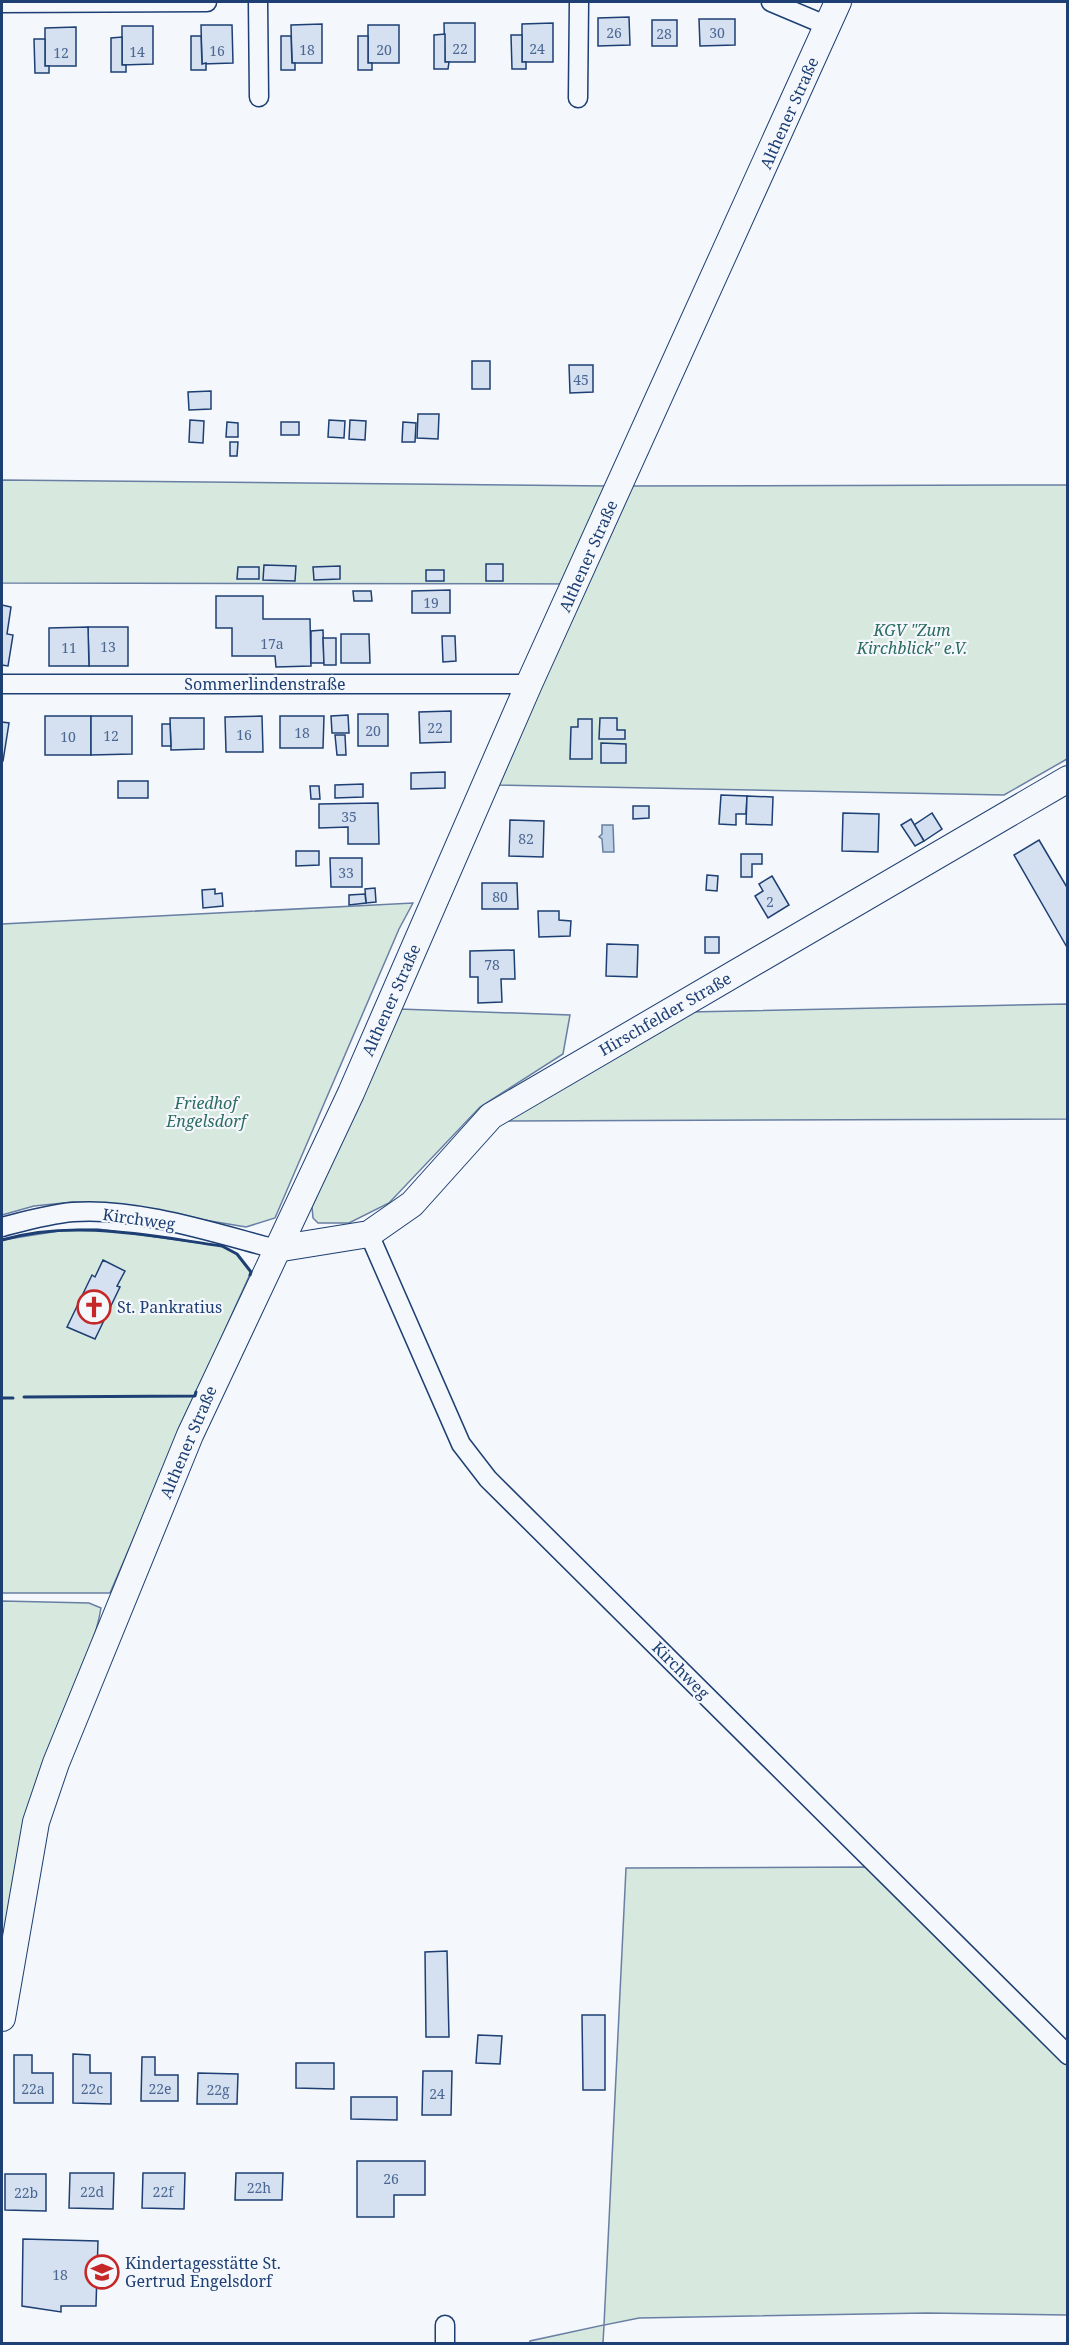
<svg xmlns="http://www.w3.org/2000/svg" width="1069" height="2345" viewBox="0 0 1069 2345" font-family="'Noto Serif',serif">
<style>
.green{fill:#d7e8df;stroke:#687fa3;stroke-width:1.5}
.water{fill:#bed0e5;stroke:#687fa3;stroke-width:1.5}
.building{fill:#d5e0f0;stroke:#1d3f73;stroke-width:1.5}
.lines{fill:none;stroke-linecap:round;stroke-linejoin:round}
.street-casing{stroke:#1d3f73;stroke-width:21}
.secondary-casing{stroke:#1d3f73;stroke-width:28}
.street{stroke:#f4f7fb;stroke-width:18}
.secondary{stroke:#f4f7fb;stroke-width:26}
.wall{stroke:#1d3f73;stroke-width:3}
.labels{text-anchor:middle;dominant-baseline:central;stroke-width:4.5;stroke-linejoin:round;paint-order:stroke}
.number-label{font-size:14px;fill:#4b6792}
.street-label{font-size:16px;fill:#1d3f73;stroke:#f4f7fb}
.park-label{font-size:16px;font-style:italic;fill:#2c6c60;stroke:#f4f7fb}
.poi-label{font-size:16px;fill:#1d3f73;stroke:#f4f7fb;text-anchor:start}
</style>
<rect width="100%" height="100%" fill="#f4f7fb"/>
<g class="green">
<path d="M2 480 608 486 1067 485V759L1004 795 498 785 586 584 2 583Z"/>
<path d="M413 903 399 929 275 1218 246 1227 103 1203 73 1202 34 1206 2 1215V924Z"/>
<path d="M1067 1004V1119L505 1121 688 1012Z"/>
<path d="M399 1009 570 1015 563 1054 480 1107 389 1203 349 1223H318L313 1218 312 1207Z"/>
<path d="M98 1229 222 1246 237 1254 251 1272 195 1396 110 1593H2V1240L65 1230Z"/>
<path d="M2 1601 89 1603 101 1608C93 1656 65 1700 50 1746 29 1811 16 1877 2 1943Z"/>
<path d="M869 1867 1067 2065V2315L927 2313 639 2318 604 2325 603 2343 529 2344 530 2341 604 2325 626 1868Z"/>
</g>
<path class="water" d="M602 825H613L614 852H603L602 839 599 837 602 834Z"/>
<g class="building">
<path d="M629 17 630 45 598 46V18Z"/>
<path d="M699 19H735V45L700 46Z"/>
<rect x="652" y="20" width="25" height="26"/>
<path d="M444 23H475V62H445Z"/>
<path d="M553 23V62H522V24Z"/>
<path d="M322 24V63H292L291 25Z"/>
<path d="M201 25H232L233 63 202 64Z"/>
<rect x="368" y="25" width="31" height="38"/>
<path d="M122 26H153V64L122 65Z"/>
<path d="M76 27V66H45V28Z"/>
<path d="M445 34V62H449L448 69H434V35Z"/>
<path d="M511 35H522V62H526V69H512Z"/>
<path d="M191 36H201L202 64 206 63V70H191Z"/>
<path d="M281 36H291L292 63H295V70H281Z"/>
<path d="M358 36H368V63H372V70H358Z"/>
<path d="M122 37V65H126V72H111V38Z"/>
<path d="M34 39H45V66H49V73H35Z"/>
<rect x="472" y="361" width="18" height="28"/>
<path d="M569 365H593V392L570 393Z"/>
<path d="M211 391V409L189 410 188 392Z"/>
<path d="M418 414H439L438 439 417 438Z"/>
<path d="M190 420 204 421 203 443 189 442Z"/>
<path d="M329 420 345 421 344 438 328 437Z"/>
<path d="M350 420 366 421 365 440 349 439Z"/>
<path d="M227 422 238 423V437H226Z"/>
<rect x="281" y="422" width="18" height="13"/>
<path d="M403 422 416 423 415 442H402Z"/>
<path d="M230 442H238L237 456H230Z"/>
<rect x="486" y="564" width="17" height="17"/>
<path d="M264 565 296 566 295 581 263 580Z"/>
<path d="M340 566V579L314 580 313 567Z"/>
<path d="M238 567H259V579H237Z"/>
<rect x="426" y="570" width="18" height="11"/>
<path d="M450 590V613H412V591Z"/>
<path d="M353 591H371L372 601H354Z"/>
<path d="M216 596H263V619H310L311 666 276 667 275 656H232V628H216Z"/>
<path d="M2 605 11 607 7 634 13 635 8 666 2 665Z"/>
<path d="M88 627H128V666H89Z"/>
<path d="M88 627 89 666H49V628Z"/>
<path d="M323 630 324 663H311V631Z"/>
<path d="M341 634H369L370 663H341Z"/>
<path d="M442 636H455L456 661 443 662Z"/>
<path d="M323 638H336V665H324Z"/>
<path d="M451 711V742L420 743 419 712Z"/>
<rect x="358" y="714" width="30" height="32"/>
<path d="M348 715 349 733H332L331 716Z"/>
<rect x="45" y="716" width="46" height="39"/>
<path d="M91 716H132V754L91 755Z"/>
<path d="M262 716 263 752H226L225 717Z"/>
<path d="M280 716H324L323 748H280Z"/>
<path d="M170 718H204V749L171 750Z"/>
<path d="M600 718H617V730H625V739H599Z"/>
<path d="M578 719H592V759H570L571 727H578Z"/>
<path d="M2 722 9 723 3 761H2Z"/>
<path d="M162 724H170L171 746H162Z"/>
<path d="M335 735H345L346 755H337Z"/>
<path d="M601 743 626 744V763H601Z"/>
<path d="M445 772V788L411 789V773Z"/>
<rect x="118" y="781" width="30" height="17"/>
<path d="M363 784V797L335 798V785Z"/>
<path d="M310 786H319L320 799H311Z"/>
<path d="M721 795 747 796 746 814H736V825L719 824Z"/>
<path d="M747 796 773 797 772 825 746 824Z"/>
<path d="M378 803 379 844H348V827L319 828V804Z"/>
<path d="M633 806H649V818L633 819Z"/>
<path d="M843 813 879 814 878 852 842 851Z"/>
<path d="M932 813 942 829 924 841 914 825Z"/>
<path d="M911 819 924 841 915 846 901 825Z"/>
<path d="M510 820 544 821 543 857 509 856Z"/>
<path d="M1039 840 1068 889V949L1014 855Z"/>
<path d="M296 851H319V865L296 866Z"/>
<path d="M741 854H762V864H752V877H741Z"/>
<path d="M330 858H362V887H331Z"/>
<path d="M707 875 718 876 717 891 706 890Z"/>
<path d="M772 876 789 905 768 918 755 896 763 891 759 884Z"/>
<path d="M482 883H517L518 909H482Z"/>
<path d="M375 888 376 902 366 903 365 889Z"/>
<path d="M215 889V894L222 893 223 906 203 908 202 890Z"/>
<path d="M365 894 366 903 349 905V895Z"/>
<path d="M538 911H559V920L571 921 570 936 539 937Z"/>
<rect x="705" y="937" width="14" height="16"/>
<path d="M607 944 638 945 637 977 606 976Z"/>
<path d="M514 950 515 979H501L502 1002 478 1003V977H470V951Z"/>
<path d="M103 1260 125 1271 117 1286 120 1287 95 1339 67 1327 92 1275 95 1277Z"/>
<path d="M447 1951 449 2037H426L425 1952Z"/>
<path d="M582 2015H605V2090H583Z"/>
<path d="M478 2035 502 2036 500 2064 476 2063Z"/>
<path d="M73 2054 90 2055V2073H111V2104L73 2103Z"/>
<path d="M14 2055H32V2073H53V2103H14Z"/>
<path d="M142 2057H155V2075H178V2101H141Z"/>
<path d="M296 2063H334V2089L296 2088Z"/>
<path d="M423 2071H452L451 2115H422Z"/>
<path d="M198 2073 238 2074 237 2104H197Z"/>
<path d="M351 2097H397V2120L351 2119Z"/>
<path d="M357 2161H425V2195H394V2217H357Z"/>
<path d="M70 2173H114L113 2209 69 2208Z"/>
<path d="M143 2173H185L184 2209 142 2208Z"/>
<path d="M236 2173H283L282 2200H235Z"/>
<path d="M5 2174H46V2211L5 2210Z"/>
<path d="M23 2239 98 2241 96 2306H61V2312L22 2306Z"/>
</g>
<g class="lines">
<g class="street-casing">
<g id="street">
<path d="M258 2 259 97"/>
<path d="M771 2 828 26"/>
<path d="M2 3 207 2"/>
<path d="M578 98 579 2"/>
<path d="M2 684H529"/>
<path d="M2 1227C25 1221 49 1214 73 1212 136 1207 215 1233 276 1249"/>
<path d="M369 1234 461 1444 488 1479 1068 2055"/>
<path d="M445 2325V2344"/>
</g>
</g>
<g class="secondary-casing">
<g id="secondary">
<path d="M276 1249 369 1234 412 1204 491 1116 1068 779"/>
<path d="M2 2018 36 1822 56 1763 190 1435 351 1093 529 684 838 2"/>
</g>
</g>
<use href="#street" class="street"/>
<use href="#secondary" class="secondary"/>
<g class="wall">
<path d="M2 1240C74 1219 149 1236 222 1246L237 1254 251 1272 250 1275"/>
<path d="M24 1397 195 1396 196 1392"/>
<path d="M2 1398H13"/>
</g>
</g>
<defs>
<g id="church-ring" transform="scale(1.725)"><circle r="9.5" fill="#f4f7fb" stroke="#c62828" stroke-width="1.5"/><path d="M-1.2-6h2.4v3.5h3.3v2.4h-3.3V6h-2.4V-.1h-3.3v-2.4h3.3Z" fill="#c62828"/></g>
<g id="school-ring" transform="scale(1.725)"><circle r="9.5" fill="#f4f7fb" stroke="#c62828" stroke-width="1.5"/><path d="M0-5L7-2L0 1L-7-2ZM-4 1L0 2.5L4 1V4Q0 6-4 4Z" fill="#c62828"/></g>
</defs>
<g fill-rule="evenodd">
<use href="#church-ring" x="94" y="1307"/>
<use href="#school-ring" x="102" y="2272"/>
</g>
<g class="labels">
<g class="number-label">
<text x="614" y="32">26</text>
<text x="717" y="32">30</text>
<text x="664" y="33">28</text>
<text x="460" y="48">22</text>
<text x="537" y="48">24</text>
<text x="307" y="49">18</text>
<text x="384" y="49">20</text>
<text x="217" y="50">16</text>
<text x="137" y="51">14</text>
<text x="61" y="52">12</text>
<text x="581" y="379">45</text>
<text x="431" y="602">19</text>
<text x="272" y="643">17a</text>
<text x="108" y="646">13</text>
<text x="69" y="647">11</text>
<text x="435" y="727">22</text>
<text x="373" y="730">20</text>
<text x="302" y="732">18</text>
<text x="244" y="734">16</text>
<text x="111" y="735">12</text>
<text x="68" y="736">10</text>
<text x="349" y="816">35</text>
<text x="526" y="838">82</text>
<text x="346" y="872">33</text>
<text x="500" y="896">80</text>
<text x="770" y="901">2</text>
<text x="492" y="964">78</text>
<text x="33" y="2088">22a</text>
<text x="92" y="2088">22c</text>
<text x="160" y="2088">22e</text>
<text x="218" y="2089">22g</text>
<text x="437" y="2093">24</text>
<text x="391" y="2178">26</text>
<text x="259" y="2187">22h</text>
<text x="92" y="2191">22d</text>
<text x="163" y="2191">22f</text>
<text x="26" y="2192">22b</text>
<text x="60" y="2274">18</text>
</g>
<g class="street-label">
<text transform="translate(789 113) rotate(-66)">Althener Straße</text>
<text transform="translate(588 556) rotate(-66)">Althener Straße</text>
<text x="265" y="684">Sommerlindenstraße</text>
<text transform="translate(391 1000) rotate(-66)">Althener Straße</text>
<text transform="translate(665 1014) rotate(-30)">Hirschfelder Straße</text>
<text transform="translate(139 1219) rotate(8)">Kirchweg</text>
<text transform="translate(188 1442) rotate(-67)">Althener Straße</text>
<text transform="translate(681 1670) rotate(45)">Kirchweg</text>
</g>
<g class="park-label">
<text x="912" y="630">KGV "Zum<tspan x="912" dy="18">Kirchblick" e.V.</tspan></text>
<text x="206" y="1103">Friedhof<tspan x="206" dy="18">Engelsdorf</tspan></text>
</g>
<g class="poi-label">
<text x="117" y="1307">St. Pankratius</text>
<text x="125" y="2263">Kindertagesstätte St.<tspan x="125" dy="18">Gertrud Engelsdorf</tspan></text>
</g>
</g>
<rect width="1069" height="2345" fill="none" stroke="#1d3f73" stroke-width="6"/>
</svg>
